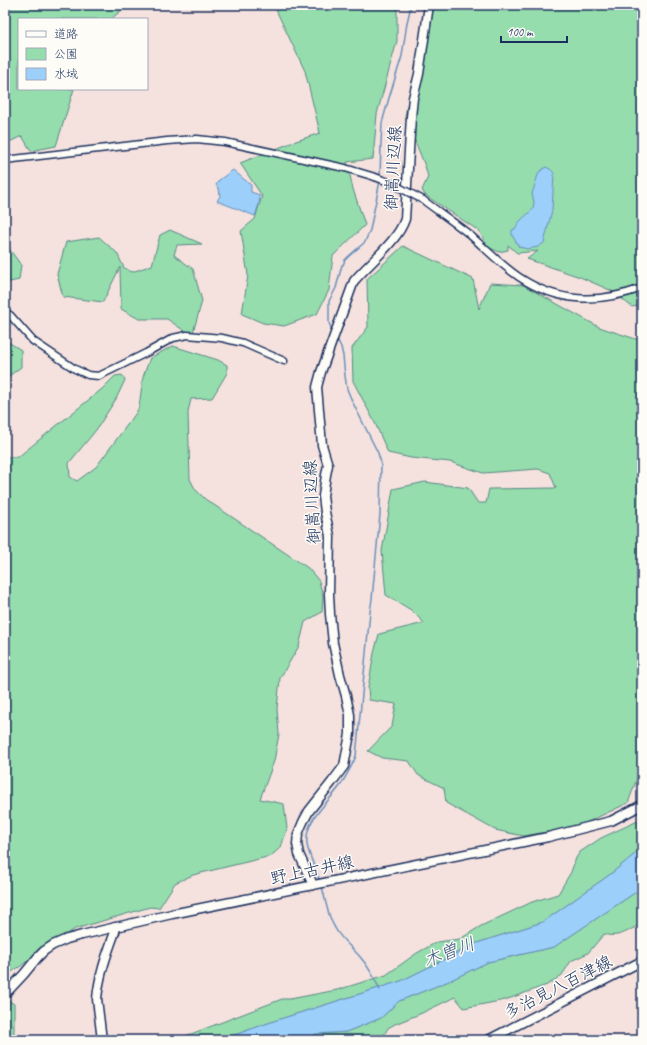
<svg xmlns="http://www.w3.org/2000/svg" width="647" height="1045" viewBox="0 0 647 1045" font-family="Caveat,'Klee One',sans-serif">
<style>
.green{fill:#95ddac;stroke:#588685}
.water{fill:#9ccff9;stroke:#688fbb}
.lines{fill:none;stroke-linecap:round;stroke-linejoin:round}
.stream{stroke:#688fbb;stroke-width:1.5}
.minor-casing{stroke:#1b2f5e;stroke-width:9}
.major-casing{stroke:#1b2f5e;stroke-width:11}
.minor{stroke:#fdfcf7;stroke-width:6}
.major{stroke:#fdfcf7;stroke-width:8}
.minor-bridge-casing{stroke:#1b2f5e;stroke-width:9;stroke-linecap:butt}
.minor-bridge{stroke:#fdfcf7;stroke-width:6}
.labels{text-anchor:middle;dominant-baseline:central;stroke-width:3;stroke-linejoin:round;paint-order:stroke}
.street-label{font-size:17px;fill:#1b2f5e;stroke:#fdfcf7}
.water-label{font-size:18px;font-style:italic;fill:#3b5785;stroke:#fdfcf7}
</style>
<rect width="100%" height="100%" fill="#f5e2de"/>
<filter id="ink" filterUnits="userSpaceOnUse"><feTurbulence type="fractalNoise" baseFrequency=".025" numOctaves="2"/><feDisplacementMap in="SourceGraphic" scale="8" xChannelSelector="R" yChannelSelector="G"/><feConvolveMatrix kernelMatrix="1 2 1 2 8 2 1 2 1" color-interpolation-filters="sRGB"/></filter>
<g filter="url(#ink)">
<g class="green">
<path d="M5 5H33L43 8 46 5H128L111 19H19V89H74L56 146 31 151 22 136 5 144Z"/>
<path d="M276 5H396L397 7V41L377 114 373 159 347 162 353 189 365 225 333 256 329 290 317 314 284 326 263 323 242 314 248 275 241 231 255 219 262 196 240 163 296 141 320 133 305 71 276 10Z"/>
<path d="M435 5H642V305L632 307 612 291 580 277 527 259 538 251 517 253 508 245V250L499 252 488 247 479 231 425 195 422 190 428 177 425 166 405 116 412 81 423 66 433 8Z"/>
<path d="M170 230 202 244 177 245 174 255 193 269 202 301 192 336 167 319H139L121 309 120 267 103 302 63 297 57 274 66 242 99 237 117 253 124 268 132 272 152 265 160 235Z"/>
<path d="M5 243 21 265 19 280 5 283Z"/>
<path d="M403 246 473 279 479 309 490 283 523 285 599 327 642 341V765L628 803 577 827 523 836 495 830 446 803 444 788 418 775 409 761 382 758 368 751 392 726 396 704 369 700 368 688 374 653 379 634 424 623 411 610 386 595 382 551 393 489 425 482 468 488 478 503H486L489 489 556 488 550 473 538 469 483 473 450 462 411 458 388 453 375 423 353 381 352 348 368 327 367 279Z"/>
<path d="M5 340 21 350V367L5 379Z"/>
<path d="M173 346 218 360 227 365V373L212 398 191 399 188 412 190 479 195 489 205 499 308 568 319 581 323 596 322 612 305 622 299 646 280 678 277 709 279 734 274 761 260 799 284 804 287 829 281 847 271 856 193 875 175 883 159 908 150 907 75 929 36 954 21 966 5 976V457H18L102 389 115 376 122 375 125 380 116 399 96 430 69 463 70 477 77 481 96 467 136 413 139 407 143 377 150 358Z"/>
<path d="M642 819V848L612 873 543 922 477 943 401 981 277 1020 220 1040H172L191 1034 282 999H290L337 990 386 975 417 953 437 942 460 939 481 926 532 902 558 894 571 872 576 858 580 852 601 838Z"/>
<path d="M642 888V923C630 930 618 939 604 934L588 953 571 961 562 975 547 985 505 1000 464 1008 455 997 422 1013 395 1024 388 1028 381 1040H306L316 1034 346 1032 381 1018 399 1001 449 981 488 962 554 947Z"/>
<path d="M8 1000 14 1004V1040H5V1005Z"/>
</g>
<g class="water">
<path d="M546 167 550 169 554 173 552 210 544 243 538 247 528 249 519 247 512 235V230L515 229 519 222 533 209 534 202 532 194 537 178 539 172Z"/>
<path d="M233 170 251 185V192L260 195 259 204 255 216 217 201 220 196 219 189 216 185 219 180Z"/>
<path d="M642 848V888L554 947 488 962 449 981 399 1001 381 1018 346 1032 316 1034 306 1040H220L277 1020 401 981 477 943 543 922 612 873Z"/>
</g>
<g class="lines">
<g class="stream">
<path d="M380 177 381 143 382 123 389 98 402 56 407 23 411 5"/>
<path d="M332 330 329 323V301L336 288 342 265H343L345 260 349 256 365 242 370 230 380 181"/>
<path d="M320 882C317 871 308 854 307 844 304 819 330 802 342 783 347 774 352 766 356 756L370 612 372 599 380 514 381 463 378 453 352 401 347 389 345 376 343 356 341 347 337 339"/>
<path d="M322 887C326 901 327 915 335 928 341 940 353 948 361 958 369 967 375 979 380 990"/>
</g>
<g class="minor-casing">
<g id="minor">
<path d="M5 160 167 141 197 139 225 142 345 168 375 177"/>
<path d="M423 200C439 212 455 223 470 235 486 249 501 265 519 277 558 303 598 304 642 288"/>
<path d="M5 312 10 315 33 341 75 369 88 375 99 376 146 353 173 338 187 335 222 338 243 343 284 361"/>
</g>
</g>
<g class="major-casing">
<g id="major">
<path d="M313 885 299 854 297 844 298 834 303 822 309 811 332 782 344 766 350 734V715L346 696 340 675 333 643 330 614 329 594 330 536 325 512 323 496 326 475 328 465 322 445 317 387 321 372 354 281C369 263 398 241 405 219L411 117 413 98 419 74 429 5"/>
<path d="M5 993 9 990 24 974 37 958 44 951 53 945 67 939 82 935 172 914 548 837 611 821 642 805"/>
<path d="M102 1040 97 999C99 975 107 954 115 932V927"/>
<path d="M488 1040 642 961"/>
</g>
</g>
<use href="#minor" class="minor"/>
<use href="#major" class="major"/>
<g class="minor-bridge-casing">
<path id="minor-bridge" d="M375 177 391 183 423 200"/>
</g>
<use href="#minor-bridge" class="minor-bridge"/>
</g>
</g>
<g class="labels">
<g class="street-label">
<text transform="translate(393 168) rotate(-87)">御嵩川辺線</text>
<text transform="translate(312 502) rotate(-93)">御嵩川辺線</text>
<text transform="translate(312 870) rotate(-12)">野上古井線</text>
<text transform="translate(558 987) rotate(-27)">多治見八百津線</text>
</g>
<g class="water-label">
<text transform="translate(449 952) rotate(-21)">木曽川</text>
</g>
</g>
<rect width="647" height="1045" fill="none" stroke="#fdfcf7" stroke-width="20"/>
<rect x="10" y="10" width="627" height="1025" fill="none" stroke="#1b2f5e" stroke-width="1.5" filter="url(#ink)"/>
<rect x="18" y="18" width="130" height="72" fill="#fdfcf7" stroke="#a3aaba"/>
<rect x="26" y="31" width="20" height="6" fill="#fdfcf7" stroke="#a3aaba"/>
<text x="54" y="38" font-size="12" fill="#1b2f5e">道路</text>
<rect x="26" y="48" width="20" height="12" fill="#95ddac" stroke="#a3aaba"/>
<text x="54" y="58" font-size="12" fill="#1b2f5e">公園</text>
<rect x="26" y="68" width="20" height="12" fill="#9ccff9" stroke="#a3aaba"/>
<text x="54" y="78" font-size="12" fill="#1b2f5e">水域</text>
<path d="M501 36v6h66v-6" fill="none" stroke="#1b2f5e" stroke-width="2"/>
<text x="507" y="36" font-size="12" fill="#1b2f5e" stroke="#fdfcf7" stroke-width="3" paint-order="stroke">100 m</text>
</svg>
